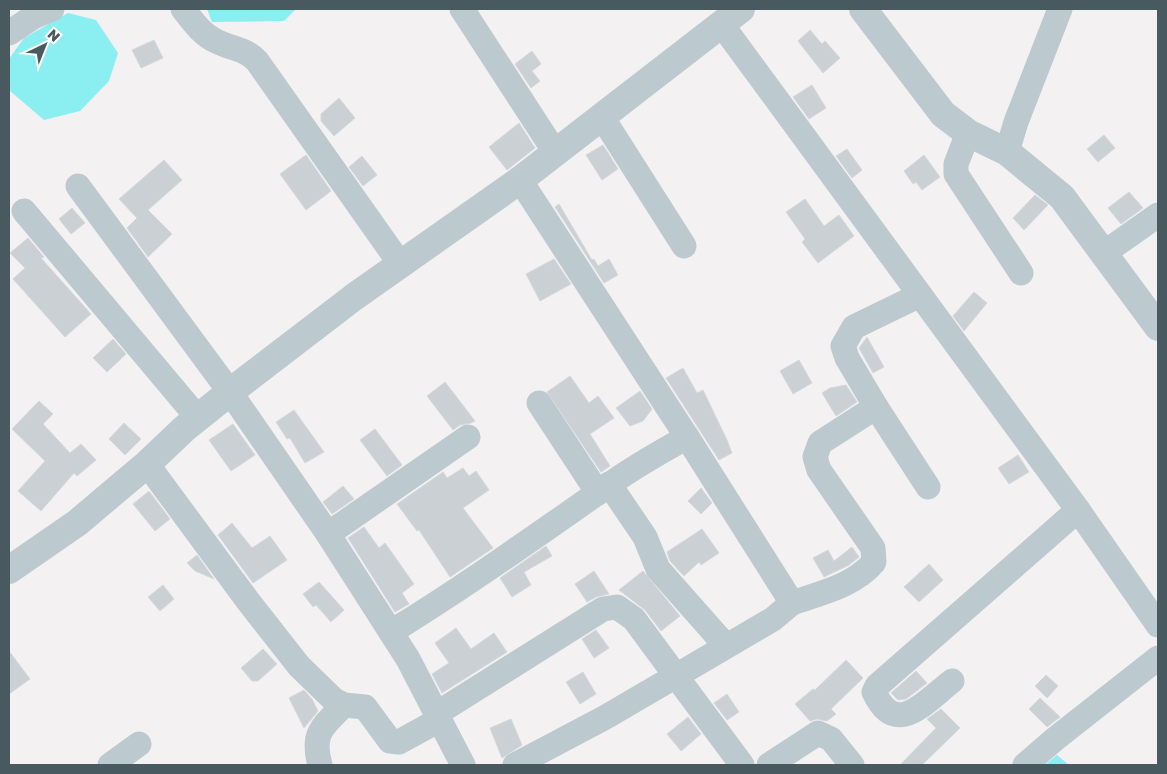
<svg xmlns="http://www.w3.org/2000/svg" width="1167" height="774" viewBox="0 0 1167 774" font-family="'Golos Text',sans-serif">
<style>
.water{fill:#8beef0}
.building{fill:#cbd0d4;stroke:#d5d9dd}
.lines{fill:none;stroke-linecap:round;stroke-linejoin:round}
.minor{stroke:#bcc9ce;stroke-width:25}
.tertiary{stroke:#bcc9ce;stroke-width:28}
</style>
<rect width="100%" height="100%" fill="#f4f1f2"/>
<g class="water">
<path d="M207 9H296L284 21 212 22Z"/>
<path d="M68 13 96 20 118 53 109 81 80 111 44 120 9 90V59L24 38Z"/>
<path d="M1057 755 1069 765H1045Z"/>
</g>
<g class="building">
<path d="M810 30 822 44 825 41 840 58 823 73 798 41Z"/>
<path d="M154 40 163 58 141 68 132 50Z"/>
<path d="M532 51 541 64 532 71 540 81 531 88 515 64Z"/>
<path d="M812 85 826 108 809 119 793 97Z"/>
<path d="M339 98 355 118 334 136 321 121V114Z"/>
<path d="M519 123 535 148 507 170 489 147Z"/>
<path d="M1104 135 1115 148 1098 162 1087 149Z"/>
<path d="M603 145 618 169 602 180 586 155Z"/>
<path d="M847 149 862 170 852 178 836 156Z"/>
<path d="M306 155 331 191 306 210 280 174Z"/>
<path d="M924 155 940 177 922 190 916 182 913 184 904 171Z"/>
<path d="M362 156 377 175 363 186 349 167Z"/>
<path d="M164 160 182 180 148 210 172 234 148 257 127 228 137 218 119 199Z"/>
<path d="M1129 192 1143 208 1121 224 1108 208Z"/>
<path d="M1035 195 1048 205 1024 230 1013 218Z"/>
<path d="M805 199 824 226 839 215 854 236 818 263 802 242 805 239 786 212Z"/>
<path d="M559 204 592 260 594 259 598 266 609 259 618 275 604 283 555 207Z"/>
<path d="M72 208 85 223 71 234 59 219Z"/>
<path d="M28 238 44 257 41 258 91 314 65 337 13 279 25 268 10 253Z"/>
<path d="M554 259 571 284 540 301 526 274Z"/>
<path d="M974 292 987 303 964 331 953 316Z"/>
<path d="M867 337 884 367 873 373 859 348Z"/>
<path d="M113 339 126 354 107 372 93 358Z"/>
<path d="M799 360 812 383 793 394 780 371Z"/>
<path d="M683 368 697 393 703 390 727 440 732 453 719 460 666 378Z"/>
<path d="M570 376 589 403 598 396 614 418 590 434 610 466 601 472 547 392Z"/>
<path d="M445 382 475 421 471 423 460 425 453 430 427 396Z"/>
<path d="M846 385 857 402 836 416 822 393 830 388Z"/>
<path d="M640 391 652 409 643 421 630 426 616 408Z"/>
<path d="M39 401 53 414 43 424 70 453 81 444 96 460 77 476 74 473 41 511 18 491 45 461 12 429Z"/>
<path d="M294 410 324 452 305 463 290 438 287 439 276 422Z"/>
<path d="M124 423 141 439 125 455 109 439Z"/>
<path d="M233 424 255 455 231 471 209 440Z"/>
<path d="M375 429 402 465 387 476 360 440Z"/>
<path d="M1018 455 1029 472 1009 484 998 468Z"/>
<path d="M463 468 469 476 476 471 489 490 463 508 493 548 450 577 419 530 417 531 397 504 443 472 447 478Z"/>
<path d="M343 486 354 499 332 514 323 502Z"/>
<path d="M701 488 712 503 701 514 688 501Z"/>
<path d="M149 491 170 519 155 531 133 504Z"/>
<path d="M232 523 252 548 270 536 287 560 253 583 218 535Z"/>
<path d="M364 527 379 548 385 543 414 584 402 593 409 604 395 612 348 538Z"/>
<path d="M702 529 719 553 701 565 699 562 684 576 670 561 667 552Z"/>
<path d="M546 546 552 556 524 572 531 585 512 597 500 578Z"/>
<path d="M852 547 859 557 849 565 824 577 813 558 828 550 834 561Z"/>
<path d="M197 555 214 579 195 571 187 563Z"/>
<path d="M929 564 943 580 919 602 904 587Z"/>
<path d="M594 571 609 594 596 597 587 602 575 584Z"/>
<path d="M643 571 680 616 661 631 645 610 619 590Z"/>
<path d="M319 582 344 610 331 622 316 605 313 607 303 594Z"/>
<path d="M163 585 174 599 160 611 148 597Z"/>
<path d="M456 628 471 649 494 633 507 652 442 693 432 674 449 663 435 643Z"/>
<path d="M596 630 609 648 594 658 582 639Z"/>
<path d="M263 649 277 664 258 681H252L241 668Z"/>
<path d="M9 651 30 679 9 694Z"/>
<path d="M846 660 863 678 831 709 836 714 827 721 817 719 810 721 795 704 813 689 815 690Z"/>
<path d="M916 671 927 683 906 699 898 700 891 693Z"/>
<path d="M583 672 596 694 580 704 566 682Z"/>
<path d="M1046 675 1058 686 1047 698 1035 686Z"/>
<path d="M304 690 312 699 318 711 304 728 289 698Z"/>
<path d="M727 694 739 712 727 720 714 703Z"/>
<path d="M1040 698 1060 717 1047 727 1029 709Z"/>
<path d="M941 709 960 728 922 765H900L936 728 927 719Z"/>
<path d="M688 717 701 734 681 751 667 734Z"/>
<path d="M511 719 522 745 502 758 490 728Z"/>
</g>
<g class="lines">
<g class="minor">
<path d="M183 9C193 21 201 34 216 41 231 49 245 48 257 61L401 265"/>
<path d="M462 9 555 152"/>
<path d="M722 25 1078 510 1158 625"/>
<path d="M9 33 33 17 52 9"/>
<path d="M602 117 684 246"/>
<path d="M968 133 956 164V174L1021 273"/>
<path d="M1007 152 1016 122 1060 9"/>
<path d="M520 180 687 437"/>
<path d="M78 186 230 392 328 534 408 659 463 765"/>
<path d="M24 211 198 418"/>
<path d="M1104 253 1158 215"/>
<path d="M920 295 854 327 843 346 847 358 876 407 928 487"/>
<path d="M539 403 598 493"/>
<path d="M147 464 248 601 299 666 334 700 344 705 365 707 390 741 399 742 439 720"/>
<path d="M609 484 645 537 658 569 726 646"/>
<path d="M328 534 468 437"/>
<path d="M792 603C820 593 854 586 874 562L873 548 819 470 815 457 820 443 876 407"/>
<path d="M391 632C466 586 537 535 609 485 633 467 661 452 687 437L792 603 773 619 676 676 634 619 617 607 603 609 436 714"/>
<path d="M952 681C925 702 896 739 874 692L877 686 1078 510"/>
<path d="M110 765 139 744"/>
<path d="M320 765C311 733 323 726 344 705"/>
<path d="M515 765 604 718 676 676 742 765"/>
<path d="M769 765 818 733 831 739 852 765"/>
<path d="M1025 765 1055 739 1158 658"/>
</g>
<g class="tertiary">
<path d="M863 9 943 114 968 133 1007 152 1062 197 1158 327"/>
<path d="M9 570 77 523 147 464 185 428 230 392 354 297 520 180 741 9"/>
</g>
</g>
<rect width="1167" height="774" fill="none" stroke="#485960" stroke-width="20"/>
<g transform="translate(45 45) rotate(43)" stroke="#ffffff" stroke-width="4" paint-order="stroke">
<path d="M0-4L9 19L0 12L-9 19Z" fill="#485960"/>
<text y="-8" font-size="14" font-weight="bold" text-anchor="middle" fill="#485960">N</text>
</g>
</svg>
